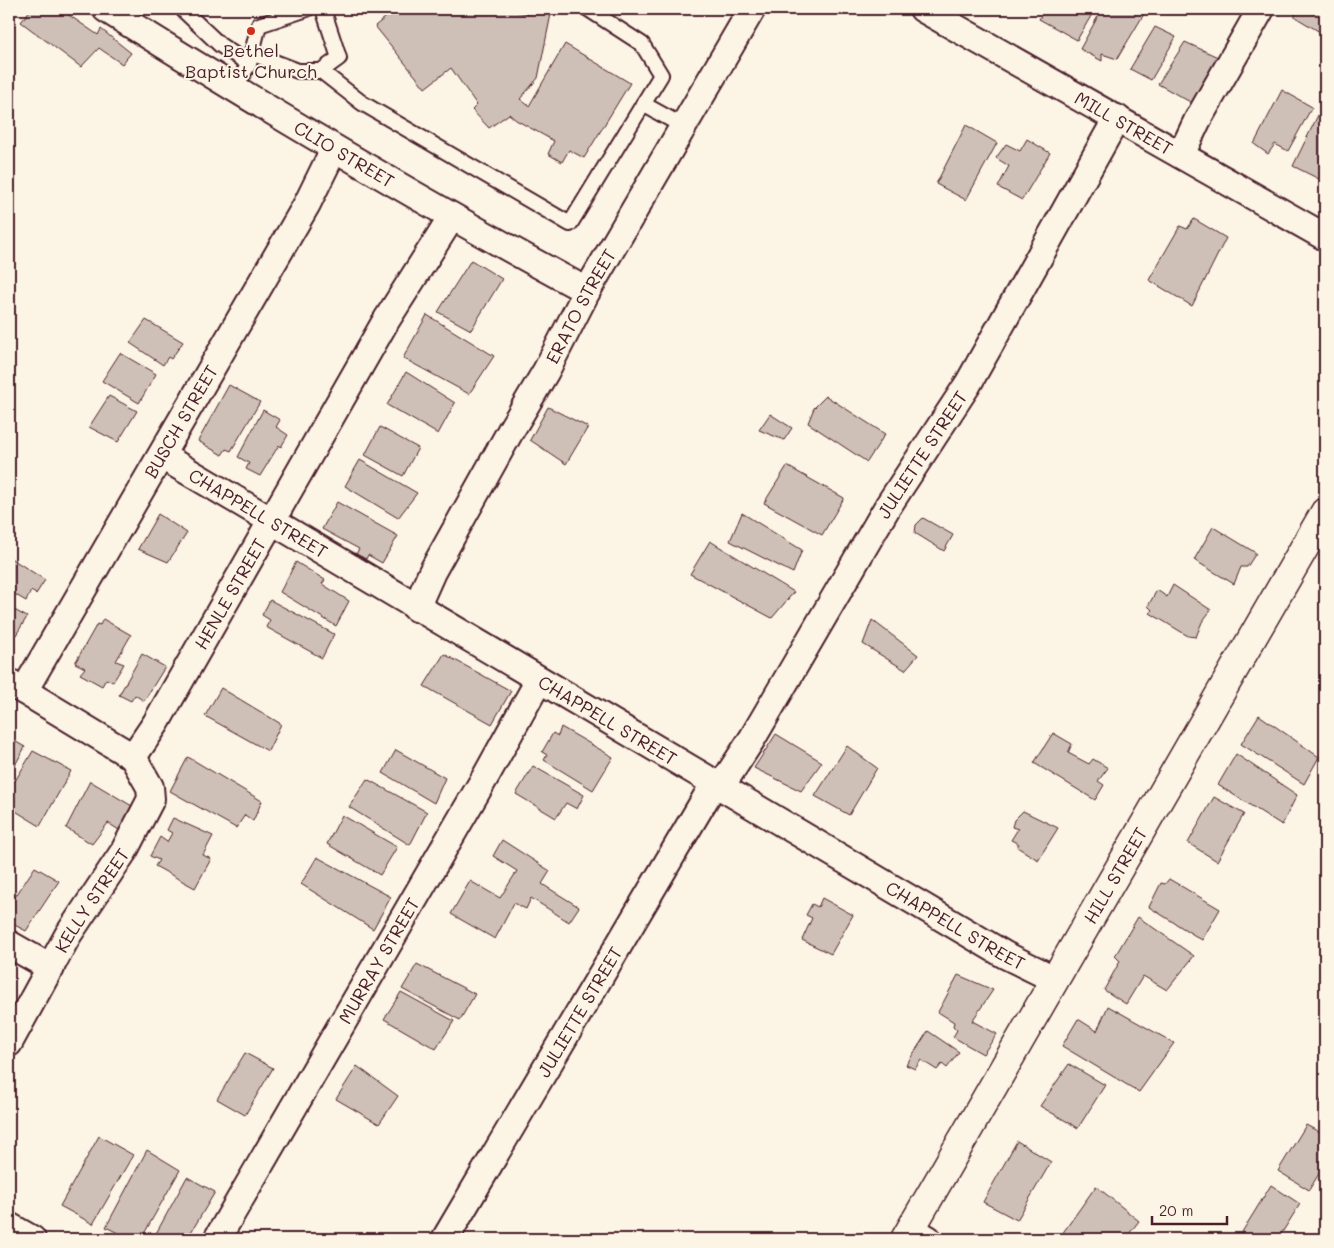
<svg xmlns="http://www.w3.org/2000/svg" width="1334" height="1248" viewBox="0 0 1334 1248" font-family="Mali,sans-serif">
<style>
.building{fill:#cfc0b7;stroke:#4a1f2b}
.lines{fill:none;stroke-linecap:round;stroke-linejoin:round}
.service-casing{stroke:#4a1f2b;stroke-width:18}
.minor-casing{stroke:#4a1f2b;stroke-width:30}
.tertiary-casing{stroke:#4a1f2b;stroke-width:31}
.service{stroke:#fcf5e5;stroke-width:14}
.minor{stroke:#fcf5e5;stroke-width:26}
.tertiary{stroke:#fcf5e5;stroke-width:28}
.poi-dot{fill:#c8321e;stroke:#fcf5e5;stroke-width:2}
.labels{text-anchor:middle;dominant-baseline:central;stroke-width:4;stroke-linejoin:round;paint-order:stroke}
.poi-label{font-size:18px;fill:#4a1f2b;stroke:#fcf5e5}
.street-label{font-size:18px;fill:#4a1f2b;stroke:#fcf5e5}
</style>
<rect width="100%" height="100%" fill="#fcf5e5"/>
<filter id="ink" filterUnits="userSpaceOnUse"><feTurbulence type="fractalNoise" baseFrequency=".02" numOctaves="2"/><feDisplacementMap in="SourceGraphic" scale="10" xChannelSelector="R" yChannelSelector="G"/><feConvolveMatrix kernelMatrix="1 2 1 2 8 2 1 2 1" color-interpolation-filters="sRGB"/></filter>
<g filter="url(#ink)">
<g class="building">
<path d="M31 9H60L98 35 101 29 131 53 122 64 99 48 81 67 21 22Z"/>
<path d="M396 9H463L486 13 487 9H503L528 14V9H552L538 78 520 99 529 106 565 44 630 83 584 158 569 150 562 162 548 154 554 141 516 120 509 114 489 128 472 110 477 105 451 68 425 88 375 26Z"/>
<path d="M1045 9H1095L1077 40 1039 19Z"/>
<path d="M1102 9H1147L1117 59 1102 54V61L1080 49Z"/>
<path d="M1295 9H1325V35L1295 17Z"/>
<path d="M1155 27 1176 37 1151 80 1130 69Z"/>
<path d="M1185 42 1220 58 1192 103 1158 84Z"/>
<path d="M1282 90 1312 107 1288 151 1275 144 1268 154 1254 144Z"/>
<path d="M1321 109 1325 112V182L1293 166Z"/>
<path d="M966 125 997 143 966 200 936 184Z"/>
<path d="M1027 139 1050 153 1022 200 998 187 1009 166 996 158 1006 144 1020 151Z"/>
<path d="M1194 219 1226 238 1192 306 1149 280 1180 226 1187 229Z"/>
<path d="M471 260 502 279 471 330 438 312Z"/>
<path d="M427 315 494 356 469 394 403 358Z"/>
<path d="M146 320 183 342 171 359 168 357 163 365 130 343Z"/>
<path d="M120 353 156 374 139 403 102 381Z"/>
<path d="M406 372 455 403 438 434 387 405Z"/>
<path d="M229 385 260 402 231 451 226 449 222 455 198 441Z"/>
<path d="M109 396 137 411 118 442 89 427Z"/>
<path d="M826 396 885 434 867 462 808 423 814 408Z"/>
<path d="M548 407 588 427 566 464 530 440Z"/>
<path d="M263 410 280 420 276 427 288 435 281 447 279 445 260 476 246 469 249 463 238 457Z"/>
<path d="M770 414 792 428 784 440 759 430Z"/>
<path d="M380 427 418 448 403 476 365 455Z"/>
<path d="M360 460 417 493 398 518 345 486Z"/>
<path d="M787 466 844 498 822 535 764 503Z"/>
<path d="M337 502 398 536 382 563 368 555 366 559 356 554 359 549 322 529Z"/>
<path d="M742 513 802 550 793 573 730 541Z"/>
<path d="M158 514 187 533 168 562 138 549Z"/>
<path d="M923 518 953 535 944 551 915 533 916 525Z"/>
<path d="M1213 527 1256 553 1247 567H1241L1234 584 1194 560Z"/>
<path d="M710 541 794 592 772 618 690 574Z"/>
<path d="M9 557 45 580 36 594 31 591 26 601 9 591Z"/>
<path d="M296 562 325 580 322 584 349 601 336 626 280 592Z"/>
<path d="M1173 585 1211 610 1202 622 1196 637 1188 636 1150 613 1152 610 1148 606 1157 590 1167 597Z"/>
<path d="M270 600 334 634 322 658 266 627 270 620 262 615Z"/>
<path d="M9 607 27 617 16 635 10 632 9 634Z"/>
<path d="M103 619 131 635 116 661 124 664 113 682 106 679 102 686 80 674 85 668 75 663 97 624 100 625Z"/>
<path d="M872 620 918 655 905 670 863 644Z"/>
<path d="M142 654 165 667 144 701 135 695 131 701 119 695Z"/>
<path d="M444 654 511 691 492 724 424 686Z"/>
<path d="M221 688 281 724 268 751 205 716Z"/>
<path d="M1259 715 1319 757 1304 784 1241 744Z"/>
<path d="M561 727 613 757 593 790 544 760 547 755 542 752 553 733 558 736Z"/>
<path d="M1053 733 1072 744 1068 753 1089 764 1093 759 1108 768 1098 781 1104 785 1095 800 1034 763Z"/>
<path d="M776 734 822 762 801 791 754 768Z"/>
<path d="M9 738 25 747 9 776Z"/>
<path d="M847 746 877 768 849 815 815 796Z"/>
<path d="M396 750 445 778 434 803 383 773Z"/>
<path d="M33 751 71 771 40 826 9 807V791Z"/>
<path d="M1236 754 1297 795 1282 825 1218 785Z"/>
<path d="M188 757 262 801 253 821 245 815 236 828 170 791Z"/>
<path d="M533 766 584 795 577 809 566 803 556 818 516 794Z"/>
<path d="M367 779 427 812 410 845 349 807Z"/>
<path d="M90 781 132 806 119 830 108 823 92 844 66 828Z"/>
<path d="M1214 797 1244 814 1217 861 1188 843Z"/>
<path d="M1023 811 1058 828 1038 860 1017 847 1019 844 1011 840 1018 829 1012 827 1014 820Z"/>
<path d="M342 815 397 847 380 875 327 844Z"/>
<path d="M173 818 213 836 203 855 211 859 195 888 155 866 159 860 150 856 160 837 167 842 172 833 167 830Z"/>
<path d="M502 840 550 871 542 884 579 907 569 922 531 898 526 909 514 903 495 939 451 914 470 881 500 898 517 871 493 856Z"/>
<path d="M317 857 391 897 373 929 301 884Z"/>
<path d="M35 867 59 881 26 931 9 922V906Z"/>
<path d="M1169 879 1220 909 1202 940 1149 907 1161 883 1165 884Z"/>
<path d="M822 898 853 915 831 954 802 940 812 918 806 915 812 904 818 907Z"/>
<path d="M1138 917 1194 956 1167 990 1143 976 1126 1004 1104 990 1120 961 1115 956Z"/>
<path d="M417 964 475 994 460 1020 402 989Z"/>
<path d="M958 975 993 990 972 1021 997 1034 983 1054 953 1037 957 1030 953 1026 954 1022 938 1012Z"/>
<path d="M401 992 454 1021 436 1049 384 1019Z"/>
<path d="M1108 1006 1174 1043 1139 1092 1062 1046 1078 1019 1097 1031Z"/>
<path d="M928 1031 959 1052 947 1068 942 1064 937 1070 921 1060 915 1069 906 1065Z"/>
<path d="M245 1053 273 1068 245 1115 217 1099Z"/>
<path d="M1069 1064 1105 1085 1078 1128 1040 1106Z"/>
<path d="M357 1066 398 1096 379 1124 336 1099Z"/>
<path d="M1325 1093V1105L1320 1102Z"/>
<path d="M1306 1125 1325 1135V1164L1309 1190 1278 1171Z"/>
<path d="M99 1136 133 1155 93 1224 60 1206Z"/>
<path d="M1017 1141 1051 1162 1017 1220 983 1202Z"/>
<path d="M147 1150 180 1170 141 1239H130L106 1227Z"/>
<path d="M187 1177 215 1192 187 1239H153Z"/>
<path d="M1271 1185 1300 1204 1278 1239H1256L1242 1232Z"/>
<path d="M1096 1186 1139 1221 1125 1239H1070L1062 1234Z"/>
</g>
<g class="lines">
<g class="service-casing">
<g id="service">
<path d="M323 9 339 58 321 71 362 103 570 224 661 75 642 44 588 9"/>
<path d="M184 11 220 45 249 64"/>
<path d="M251 53 298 71H321"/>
<path d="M234 89 249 64 259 25 307 9"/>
<path d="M643 104 683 126"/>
</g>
</g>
<g class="minor-casing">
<g id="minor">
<path id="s1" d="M106 9C264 108 424 203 587 291"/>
<path id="s2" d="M923 9 1325 237"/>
<path d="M1181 155 1197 121 1261 9"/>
<path id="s3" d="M162 456 1005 955 1054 979"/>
<path id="s4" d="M416 608 432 572 511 430 546 371 587 291 752 9"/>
<path id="s5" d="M24 691 307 204 334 149"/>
<path id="s6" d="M133 757 156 723 384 324 451 218"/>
<path id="s7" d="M720 788 752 739 888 506 968 384 1117 118"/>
<path d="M9 944 51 968"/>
<path id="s8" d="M9 1043 68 935 124 851 151 799 150 787 133 757 9 682"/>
<path d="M9 1226 32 1239"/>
<path d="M911 1229 928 1239"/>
<path id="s9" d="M217 1239 487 774 539 680"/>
<path id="s10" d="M445 1239 714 784"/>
</g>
</g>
<g class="tertiary-casing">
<g id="tertiary">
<path id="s11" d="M905 1239 1325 512"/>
</g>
</g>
<use href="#service" class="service"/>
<use href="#minor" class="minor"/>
<use href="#tertiary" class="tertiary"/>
</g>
</g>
<circle class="poi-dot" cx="251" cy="31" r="5"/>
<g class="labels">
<g class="poi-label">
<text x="251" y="50">Bethel<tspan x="251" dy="21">Baptist Church</tspan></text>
</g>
<g class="street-label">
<text stroke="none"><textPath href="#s2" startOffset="231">MILL STREET</textPath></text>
<text stroke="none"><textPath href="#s1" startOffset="279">CLIO STREET</textPath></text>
<text stroke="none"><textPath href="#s4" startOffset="344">ERATO STREET</textPath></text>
<text stroke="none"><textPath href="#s5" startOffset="312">BUSCH STREET</textPath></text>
<text stroke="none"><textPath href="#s7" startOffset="390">JULIETTE STREET</textPath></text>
<text stroke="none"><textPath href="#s3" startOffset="112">CHAPPELL STREET</textPath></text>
<text stroke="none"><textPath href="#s6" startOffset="190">HENLE STREET</textPath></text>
<text stroke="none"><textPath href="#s3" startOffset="518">CHAPPELL STREET</textPath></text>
<text stroke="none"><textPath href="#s11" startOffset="420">HILL STREET</textPath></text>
<text stroke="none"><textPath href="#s8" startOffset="165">KELLY STREET</textPath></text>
<text stroke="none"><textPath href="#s3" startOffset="922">CHAPPELL STREET</textPath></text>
<text stroke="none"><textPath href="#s9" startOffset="322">MURRAY STREET</textPath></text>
<text stroke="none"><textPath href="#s10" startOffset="264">JULIETTE STREET</textPath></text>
</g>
</g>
<rect width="1334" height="1248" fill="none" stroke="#fcf5e5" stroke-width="30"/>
<rect x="15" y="15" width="1304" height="1218" fill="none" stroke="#4a1f2b" stroke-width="2" filter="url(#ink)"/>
<path d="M1152 1216v8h75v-8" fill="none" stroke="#4a1f2b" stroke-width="2.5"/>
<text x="1159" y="1216" font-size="15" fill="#4a1f2b" stroke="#fcf5e5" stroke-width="4" paint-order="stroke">20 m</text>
</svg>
